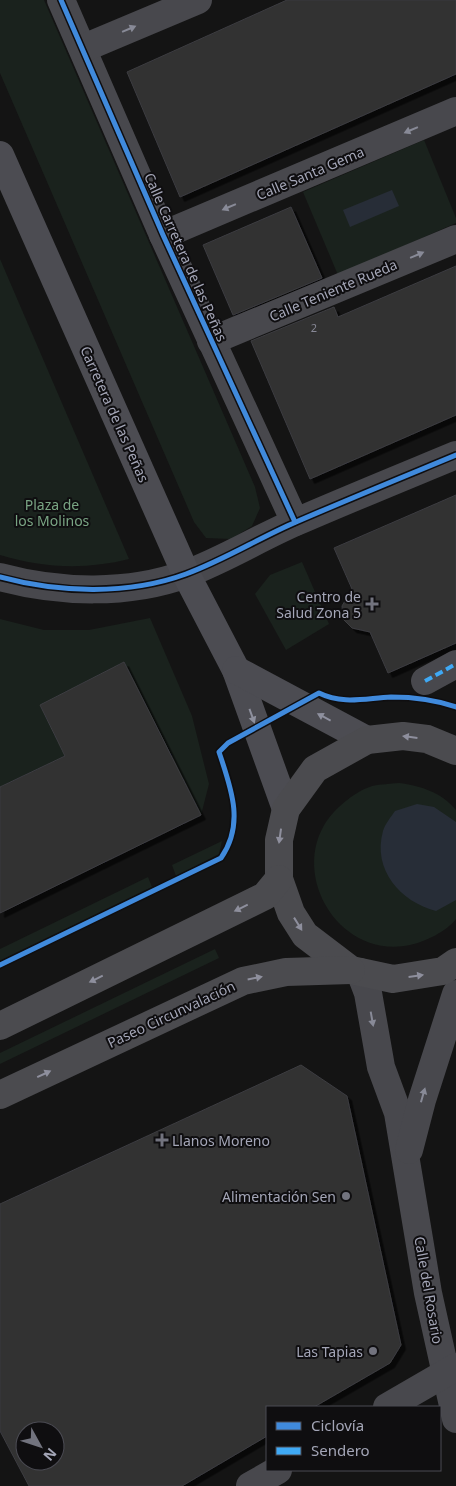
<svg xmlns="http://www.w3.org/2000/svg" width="456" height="1486" viewBox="0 0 456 1486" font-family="'Noto Sans',sans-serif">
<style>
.green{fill:#1a221d}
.water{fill:#272d37}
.building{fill:#303032;stroke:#3d3d41;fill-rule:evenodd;filter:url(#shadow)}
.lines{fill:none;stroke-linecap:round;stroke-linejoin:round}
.street{stroke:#48484d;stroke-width:28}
.secondary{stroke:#4c4c52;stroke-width:28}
.primary{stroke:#4b4b4f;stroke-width:28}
.quiet{stroke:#3fa9f5;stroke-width:4;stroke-dasharray:8 4;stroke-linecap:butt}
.cycleway-casing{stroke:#0f0e10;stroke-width:8}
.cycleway{stroke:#408adc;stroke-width:5}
.oneway{fill:#888a97}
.oneway2{fill:#8e909e}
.oneway3{fill:#8e8f9d}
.poi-dot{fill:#72737e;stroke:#0f0e10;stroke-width:2}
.labels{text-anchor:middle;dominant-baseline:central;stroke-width:4;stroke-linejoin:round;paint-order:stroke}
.number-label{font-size:11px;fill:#878896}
.street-label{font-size:14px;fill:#a4a6b7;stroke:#0f0e10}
.park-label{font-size:14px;fill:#79a483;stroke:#0f0e10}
.poi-label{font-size:14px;fill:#a4a6b7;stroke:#0f0e10;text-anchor:end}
</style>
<defs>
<filter id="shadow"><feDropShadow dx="4.5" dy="4.5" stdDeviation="0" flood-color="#0009"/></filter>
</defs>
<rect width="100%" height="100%" fill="#141414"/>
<g class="green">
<path d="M0 0H44L255 487 260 508 252 526 231 539 206 538 194 522 0 73Z"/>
<path d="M424 140 456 218V223L338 275 303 192Z"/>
<path d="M0 259 129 559C86 570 42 568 0 555Z"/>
<path d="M302 562 329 624 286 650 255 594 270 575Z"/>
<path d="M150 618 192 716 209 784 201 815 124 662 40 705 65 756 0 787V619L44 630H89Z"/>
<path d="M399 783C421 786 441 792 456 810V919C447 931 425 942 410 945 333 961 280 859 340 806 350 797 360 790 372 786 381 784 390 784 399 783Z"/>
<path d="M222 841 219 854 176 876 172 865Z"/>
<path d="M148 877 152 887 0 961V949Z"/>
<path d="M215 949 219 958 0 1064V1053Z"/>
</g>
<g class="water">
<path d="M392 190 399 206 350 227 343 210Z"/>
<path d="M417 804 434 807 456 822V900L436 911C401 902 372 870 383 831 385 824 391 817 395 811Z"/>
</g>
<g class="building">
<path d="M287 0H456V74L180 197 127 72Z"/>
<path d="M291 207 322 278 233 315 203 245Z"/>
<path d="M456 266V415L310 479 251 341 334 307 338 317Z"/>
<path d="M456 495V643L388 673 370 632 352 628 343 619 342 606 352 589 334 548Z"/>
<path d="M124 662 201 815 0 913V787L65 756 40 705Z"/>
<path d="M301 1065 347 1096 401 1345 390 1363 314 1407H267V1436L182 1486H29L0 1431V1204ZM25 1431H55V1461H25Z"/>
</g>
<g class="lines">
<g class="street">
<path d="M61 0 163 235 295 522"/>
<path d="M84 48 198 0"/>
<path d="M163 235 456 111"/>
<path d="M211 341 456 239"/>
<path d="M0 577C59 593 129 595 186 574 224 560 259 538 296 522 349 499 403 477 456 455"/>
<path d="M425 681 456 664"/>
<path d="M360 972 368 993 381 1067 398 1113 428 1293 456 1419"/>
<path d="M409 1150 422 1100 456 994"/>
<path d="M387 1407 456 1367"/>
<path d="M250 1486 278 1470"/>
</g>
<g class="secondary">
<path d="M0 155 186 574 236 670 286 809"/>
<path d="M236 670 367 740"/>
</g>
<g class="primary">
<path d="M456 751 427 739 403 736 367 740 315 769 286 809 279 840V879L291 913 305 935 351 970 393 979 443 971 456 962"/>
<path d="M0 1026 265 896 279 879"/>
<path d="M0 1095 243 981 286 972 351 970"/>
</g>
<path class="quiet" d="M425 681 456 664"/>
<g class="cycleway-casing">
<g id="cycleway">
<path d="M61 0 163 235 295 522"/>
<path d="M0 577C59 593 129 595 186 574 224 560 259 538 296 522 349 499 403 477 456 455"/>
<path d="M0 965 221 858C245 824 231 788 219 752L228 743 319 693C343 705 366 698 391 697 413 697 436 700 456 707"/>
</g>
</g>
<use href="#cycleway" class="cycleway"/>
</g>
<defs><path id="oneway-solid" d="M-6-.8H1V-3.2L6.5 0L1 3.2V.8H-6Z" transform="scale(1.25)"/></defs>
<g class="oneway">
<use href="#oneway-solid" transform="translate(129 29) rotate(-23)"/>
<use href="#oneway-solid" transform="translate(411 130) rotate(157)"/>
<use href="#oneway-solid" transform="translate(229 207) rotate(157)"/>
<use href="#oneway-solid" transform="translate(417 255) rotate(-23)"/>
<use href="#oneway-solid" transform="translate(372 1019) rotate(80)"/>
<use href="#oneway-solid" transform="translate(423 1095) rotate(-74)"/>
</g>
<g class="oneway2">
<use href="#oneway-solid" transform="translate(252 716) rotate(70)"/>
<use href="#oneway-solid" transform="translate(324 717) rotate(-152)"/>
</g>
<g class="oneway3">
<use href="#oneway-solid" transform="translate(410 737) rotate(-173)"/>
<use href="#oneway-solid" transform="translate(280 836) rotate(98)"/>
<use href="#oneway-solid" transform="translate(241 908) rotate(154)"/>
<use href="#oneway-solid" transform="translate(298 924) rotate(58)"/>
<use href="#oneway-solid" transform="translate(416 976) rotate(-8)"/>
<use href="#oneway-solid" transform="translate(255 978) rotate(-11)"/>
<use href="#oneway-solid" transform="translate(96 979) rotate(154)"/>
<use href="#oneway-solid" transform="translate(44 1074) rotate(-25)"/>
</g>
<g class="poi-dot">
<path d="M369.5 596.5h5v5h5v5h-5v5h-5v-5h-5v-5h5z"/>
<path d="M159.5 1132.5h5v5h5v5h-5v5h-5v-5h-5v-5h5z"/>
<circle cx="346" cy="1196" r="5"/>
<circle cx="373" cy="1351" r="5"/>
</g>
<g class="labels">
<g class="number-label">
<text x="314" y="327">2</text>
</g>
<g class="street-label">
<text transform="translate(310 173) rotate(-23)">Calle Santa Gema</text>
<text transform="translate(186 257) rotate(66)">Calle Carretera de las Peñas</text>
<text transform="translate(333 290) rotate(-23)">Calle Teniente Rueda</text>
<text transform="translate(115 414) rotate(66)">Carretera de las Peñas</text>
<text transform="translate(171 1014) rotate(-25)">Paseo Circunvalación</text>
<text transform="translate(429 1290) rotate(80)">Calle del Rosario</text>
</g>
<g class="park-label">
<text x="52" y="504">Plaza de<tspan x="52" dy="16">los Molinos</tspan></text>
</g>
<g class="poi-label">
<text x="361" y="596">Centro de<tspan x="361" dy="16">Salud Zona 5</tspan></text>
<text x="172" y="1140" text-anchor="start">Llanos Moreno</text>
<text x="336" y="1196">Alimentación Sen</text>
<text x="363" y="1351">Las Tapias</text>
</g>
</g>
<rect x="266" y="1406" width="175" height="65" fill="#0f0e10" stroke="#4b4b53"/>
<rect x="276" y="1422" width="25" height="8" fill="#408adc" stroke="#4b4b53"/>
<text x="311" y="1431" font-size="15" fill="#a4a6b7">Ciclovía</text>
<rect x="276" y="1447" width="25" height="8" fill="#3fa9f5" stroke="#4b4b53"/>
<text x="311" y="1456" font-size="15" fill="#a4a6b7">Sendero</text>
<g transform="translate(40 1446) rotate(130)"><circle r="24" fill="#0f0e10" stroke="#4b4b53"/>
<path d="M0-4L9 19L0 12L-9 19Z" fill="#72737e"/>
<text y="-8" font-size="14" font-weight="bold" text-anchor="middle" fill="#a4a6b7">N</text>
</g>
</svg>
